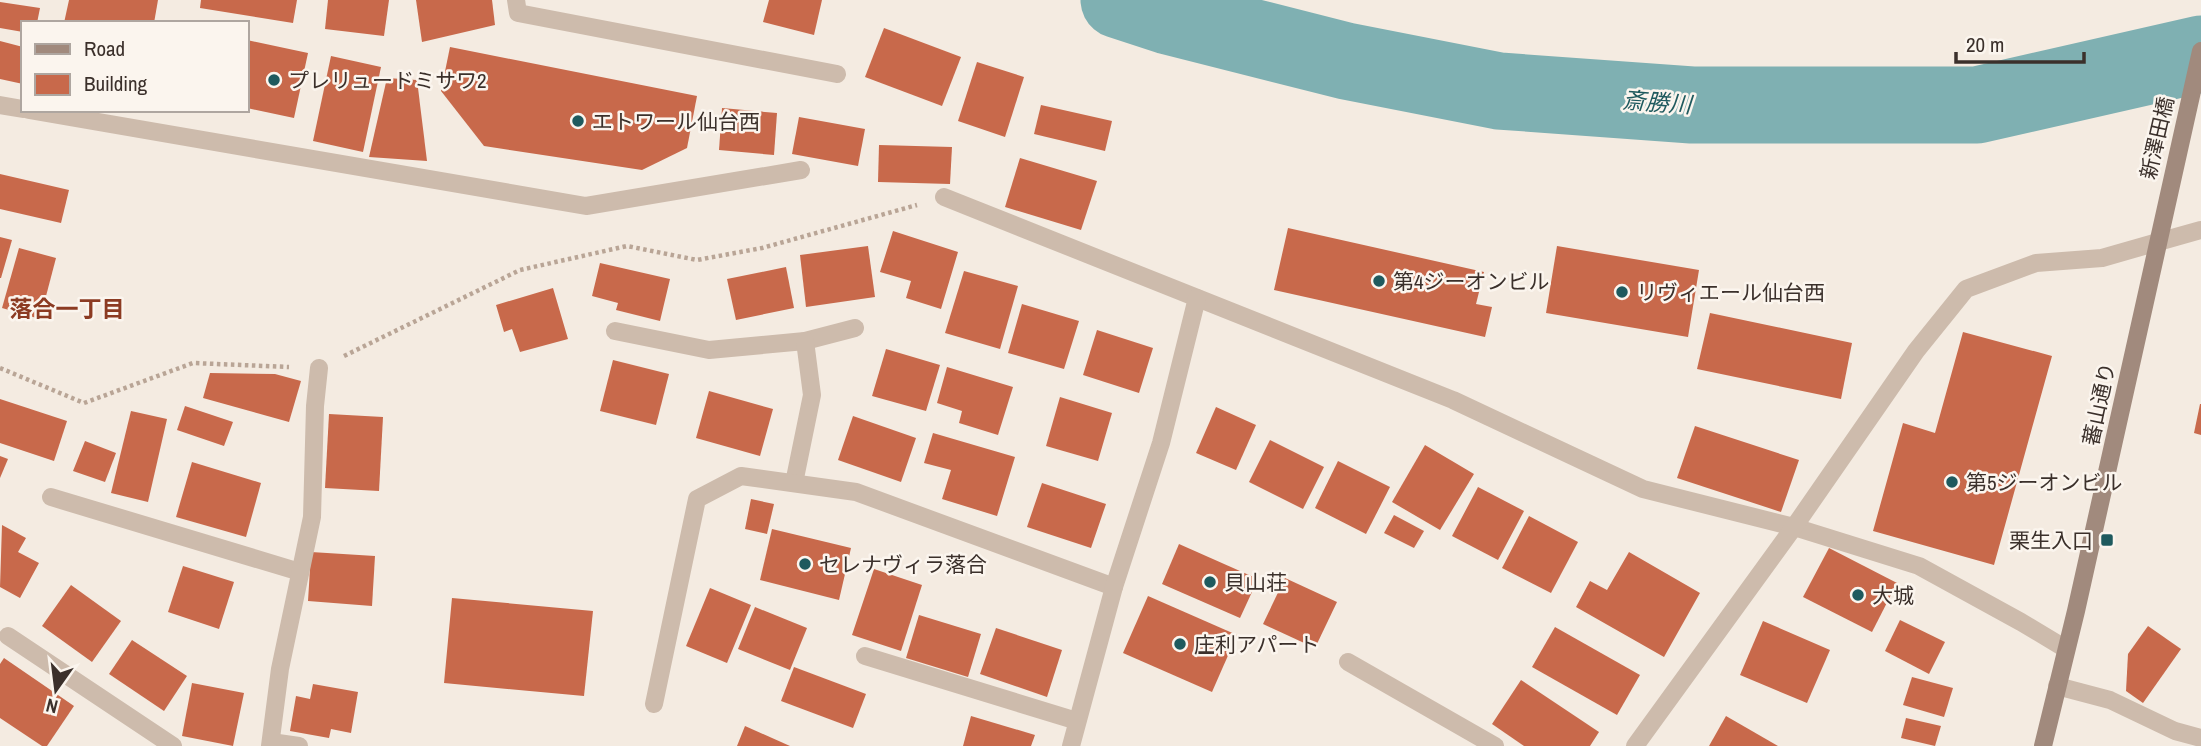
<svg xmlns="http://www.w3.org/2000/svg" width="2201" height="746" viewBox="0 0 2201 746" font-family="'Archivo Narrow','Noto Sans JP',sans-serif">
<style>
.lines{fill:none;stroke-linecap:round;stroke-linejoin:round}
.river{stroke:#7fb0b2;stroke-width:77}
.building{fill:#c8694b}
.path{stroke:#b9a596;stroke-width:4.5;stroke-dasharray:3.5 3.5;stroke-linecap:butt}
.service{stroke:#cdbbac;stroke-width:18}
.minor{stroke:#cdbbac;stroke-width:18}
.tertiary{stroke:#cdbbac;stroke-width:18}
.secondary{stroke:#a18a7d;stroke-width:18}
.poi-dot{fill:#1f5a5e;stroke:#fbf5ee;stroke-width:2.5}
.labels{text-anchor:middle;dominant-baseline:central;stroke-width:5;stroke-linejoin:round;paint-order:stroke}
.poi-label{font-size:21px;fill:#3b302b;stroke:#fbf5ee;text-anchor:start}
.street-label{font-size:21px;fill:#3b302b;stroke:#fbf5ee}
.water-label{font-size:23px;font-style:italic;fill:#1f5a5e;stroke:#fbf5ee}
.neighbourhood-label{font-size:23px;font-weight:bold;fill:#8c3b22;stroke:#fbf5ee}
</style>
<rect width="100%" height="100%" fill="#f4ebe1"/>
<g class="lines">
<path class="river" d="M1119 0 1168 16 1346 61 1499 91 1692 105H1977L2201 54"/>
</g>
<g class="building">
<path d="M69 0H158L154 23H64Z"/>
<path d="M201 0H297L293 23 200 8Z"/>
<path d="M328 0H389L384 36 325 29Z"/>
<path d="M416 0H492L495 25 422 42Z"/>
<path d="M769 0H822L814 35 763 22Z"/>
<path d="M0 2 40 8 37 23H23V32L0 28Z"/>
<path d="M884 28 961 57 942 106 865 77Z"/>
<path d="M247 40 308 53 294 118 247 108Z"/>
<path d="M0 41 23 47V84L0 79Z"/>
<path d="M450 47 697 96 687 148 642 170 484 146 441 91Z"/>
<path d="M331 56 381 67 363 152 313 141Z"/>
<path d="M977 62 1024 77 1005 137 958 121Z"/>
<path d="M387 78 417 80 427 161 369 157Z"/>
<path d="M1041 105 1112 121 1105 151 1034 134Z"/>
<path d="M722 108 777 113 774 155 719 150Z"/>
<path d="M799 117 865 129 858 166 792 154Z"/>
<path d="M879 145 952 147 950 184 878 182Z"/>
<path d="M1020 158 1097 181 1081 230 1005 207Z"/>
<path d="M0 174 69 190 61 223 0 209Z"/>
<path d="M1288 228 1484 272 1476 304 1492 307 1485 337 1274 290Z"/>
<path d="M893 231 958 252 941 309 906 298 911 281 880 272Z"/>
<path d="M0 237 12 240 1 278H0Z"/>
<path d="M868 246 875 297 806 307 800 255Z"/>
<path d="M1557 246 1699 270 1688 337 1546 313Z"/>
<path d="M19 248 56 258 40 319 2 308Z"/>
<path d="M600 263 670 279 660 321 616 310 618 303 592 296Z"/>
<path d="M786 267 794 308 736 320 727 279Z"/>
<path d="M964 271 1018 286 1000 349 945 333Z"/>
<path d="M553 288 568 339 520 352 512 329 504 332 496 305Z"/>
<path d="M1022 304 1079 321 1064 369 1008 353Z"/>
<path d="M1710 313 1852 343 1841 399 1697 369Z"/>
<path d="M1097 330 1153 348 1139 393 1083 375Z"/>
<path d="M1963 332 2052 356 1994 565 1873 531 1903 423 1935 433Z"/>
<path d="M886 349 940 365 926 411 872 396Z"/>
<path d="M613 360 669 374 656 425 600 411Z"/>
<path d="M947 367 1013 387 998 435 959 423 962 411 937 403Z"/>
<path d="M210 373 275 374 301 381 289 422 203 398Z"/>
<path d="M709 391 773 409 760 456 696 438Z"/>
<path d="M1060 397 1112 413 1098 461 1046 446Z"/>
<path d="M0 399 67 421 54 461 0 443Z"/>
<path d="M2200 404H2201V435L2194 433Z"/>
<path d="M185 406 233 422 224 446 177 430Z"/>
<path d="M1216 407 1256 425 1236 470 1196 453Z"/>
<path d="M131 411 167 419 148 502 111 493Z"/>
<path d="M329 414 383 417 379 491 325 488Z"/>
<path d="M853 416 916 438 901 482 838 460Z"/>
<path d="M1695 426 1799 460 1781 512 1677 478Z"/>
<path d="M933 433 1015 457 997 516 942 499 951 470 924 463Z"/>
<path d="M1270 440 1324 467 1303 509 1249 482Z"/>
<path d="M85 441 116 453 105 482 73 471Z"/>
<path d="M1425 445 1474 474 1440 530 1392 502Z"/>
<path d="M0 456 8 459 0 478Z"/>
<path d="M1338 461 1390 487 1366 534 1315 508Z"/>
<path d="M192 462 261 483 246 537 176 517Z"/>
<path d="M1042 483 1106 504 1091 548 1027 527Z"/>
<path d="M1478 487 1524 511 1498 560 1452 536Z"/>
<path d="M751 499 774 504 767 534 745 529Z"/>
<path d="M1394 515 1424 531 1414 548 1384 533Z"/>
<path d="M1529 516 1578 542 1551 593 1502 568Z"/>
<path d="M2 525 26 538 18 552 39 563 20 598 0 587Z"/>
<path d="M772 529 851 548 839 600 760 580Z"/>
<path d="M1179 544 1258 579 1240 618 1162 584Z"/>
<path d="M1829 548 1897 583 1872 632 1803 597Z"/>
<path d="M311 552 375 556 372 606 308 601Z"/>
<path d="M1629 552 1700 593 1664 657 1576 607 1590 581 1607 590Z"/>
<path d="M183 566 234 582 219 629 168 612Z"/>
<path d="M874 569 922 585 901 651 852 635Z"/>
<path d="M1285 578 1337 602 1315 648 1263 624Z"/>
<path d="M71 585 121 621 92 662 42 626Z"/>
<path d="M710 588 751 605 727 663 686 646Z"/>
<path d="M1148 596 1237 635 1212 692 1123 653Z"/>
<path d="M452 598 593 611 584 696 444 683Z"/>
<path d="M755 607 807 628 790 670 738 649Z"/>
<path d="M919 615 981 634 968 677 906 658Z"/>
<path d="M1900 620 1945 642 1929 674 1885 651Z"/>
<path d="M1763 621 1830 650 1807 703 1740 675Z"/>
<path d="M2148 626 2181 649 2143 703 2126 691 2128 654Z"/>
<path d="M1555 627 1640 675 1617 715 1532 667Z"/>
<path d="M996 628 1062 650 1047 697 980 674Z"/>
<path d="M132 640 187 676 164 711 109 674Z"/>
<path d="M4 658 74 706 47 746H42L0 718V664Z"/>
<path d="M794 667 866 694 853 728 781 701Z"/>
<path d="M1912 677 1953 688 1944 717 1903 705Z"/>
<path d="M1521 680 1599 732 1590 746H1524L1492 724Z"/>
<path d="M192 683 244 693 233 746 182 736Z"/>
<path d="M313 684 358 692 351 733 331 729 329 738 290 731 296 696 310 699Z"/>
<path d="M971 716 1035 735 1031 746H963Z"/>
<path d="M1726 716 1778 746H1709Z"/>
<path d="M1906 718 1941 726 1935 746 1901 738Z"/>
<path d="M745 726 790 746H737Z"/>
</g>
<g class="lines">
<g class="path">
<path d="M344 356 520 270 627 246 697 260 762 248 917 205"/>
<path d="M0 368 84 403 193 363 289 367"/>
</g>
<g class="service">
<path d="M615 331 709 350 805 341 855 328"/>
<path d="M794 483 812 395 805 341"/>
<path d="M51 497 300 572"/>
<path d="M8 636 173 746"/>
<path d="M865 656 1077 721"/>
<path d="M1348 662 1495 746"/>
<path d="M271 742 299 746"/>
</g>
<g class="minor">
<path d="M516 0 518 13 837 74"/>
<path d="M0 105 23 109"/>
<path d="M29 110 586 206 801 170"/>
<path d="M944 197 1453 400 1643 489 1794 527 1919 566 2021 622 2066 649"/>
<path d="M2057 686 2110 700 2175 731 2201 738"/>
<path d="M654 704 697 499 741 476 856 492 1114 587"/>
<path d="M270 746 280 669 312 517 315 406 319 368"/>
<path d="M1071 746 1114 587 1161 443 1197 298"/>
<path d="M1635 746 1794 527 1916 351 1966 289 2036 263 2102 258 2158 242"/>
</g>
<path class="tertiary" d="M2158 242 2201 230"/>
<path class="secondary" d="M2043 746 2076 611 2201 51"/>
</g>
<g class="poi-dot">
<circle cx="274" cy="80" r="7"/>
<circle cx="578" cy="121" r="7"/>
<circle cx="1379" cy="281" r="7"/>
<circle cx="1622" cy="292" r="7"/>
<circle cx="1952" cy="482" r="7"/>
<rect x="2100" y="533" width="14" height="14" rx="3.5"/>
<circle cx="805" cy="564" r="7"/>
<circle cx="1210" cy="582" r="7"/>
<circle cx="1858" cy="595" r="7"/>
<circle cx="1180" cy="644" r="7"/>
</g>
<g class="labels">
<g class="poi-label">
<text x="288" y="80">プレリュードミサワ2</text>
<text x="592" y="121">エトワール仙台西</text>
<text x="1393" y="281">第4ジーオンビル</text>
<text x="1636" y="292">リヴィエール仙台西</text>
<text x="1966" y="482">第5ジーオンビル</text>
<text x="2093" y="540" text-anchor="end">栗生入口</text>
<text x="819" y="564">セレナヴィラ落合</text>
<text x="1224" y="582">貝山荘</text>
<text x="1872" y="595">大城</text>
<text x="1194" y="644">庄利アパート</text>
</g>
<g class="street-label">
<text transform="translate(2157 138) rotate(-77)">新澤田橋</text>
<text transform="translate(2099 404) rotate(-78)">蕃山通り</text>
</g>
<g class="water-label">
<text transform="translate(1657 102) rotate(4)">斎勝川</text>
</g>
<g class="neighbourhood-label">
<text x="67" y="308">落合一丁目</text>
</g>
</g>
<rect x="21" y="21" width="228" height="91" fill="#fbf5ee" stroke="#aea6a0" stroke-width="2"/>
<rect x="35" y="44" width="35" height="10" fill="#a18a7d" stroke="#aea6a0" stroke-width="2"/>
<text x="84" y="56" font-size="21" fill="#3b302b">Road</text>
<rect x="35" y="74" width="35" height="21" fill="#c8694b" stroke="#aea6a0" stroke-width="2"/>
<text x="84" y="91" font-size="21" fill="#3b302b">Building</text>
<g transform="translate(56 690) rotate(194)" stroke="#fbf5ee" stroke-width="5" paint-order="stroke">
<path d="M0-5L12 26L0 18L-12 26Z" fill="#3b302b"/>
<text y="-10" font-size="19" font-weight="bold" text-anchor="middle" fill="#3b302b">N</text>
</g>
<path d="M1956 52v10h128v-10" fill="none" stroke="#3b302b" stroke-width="3.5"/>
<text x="1966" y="52" font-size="21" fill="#3b302b" stroke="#fbf5ee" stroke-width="5" paint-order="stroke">20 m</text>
</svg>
